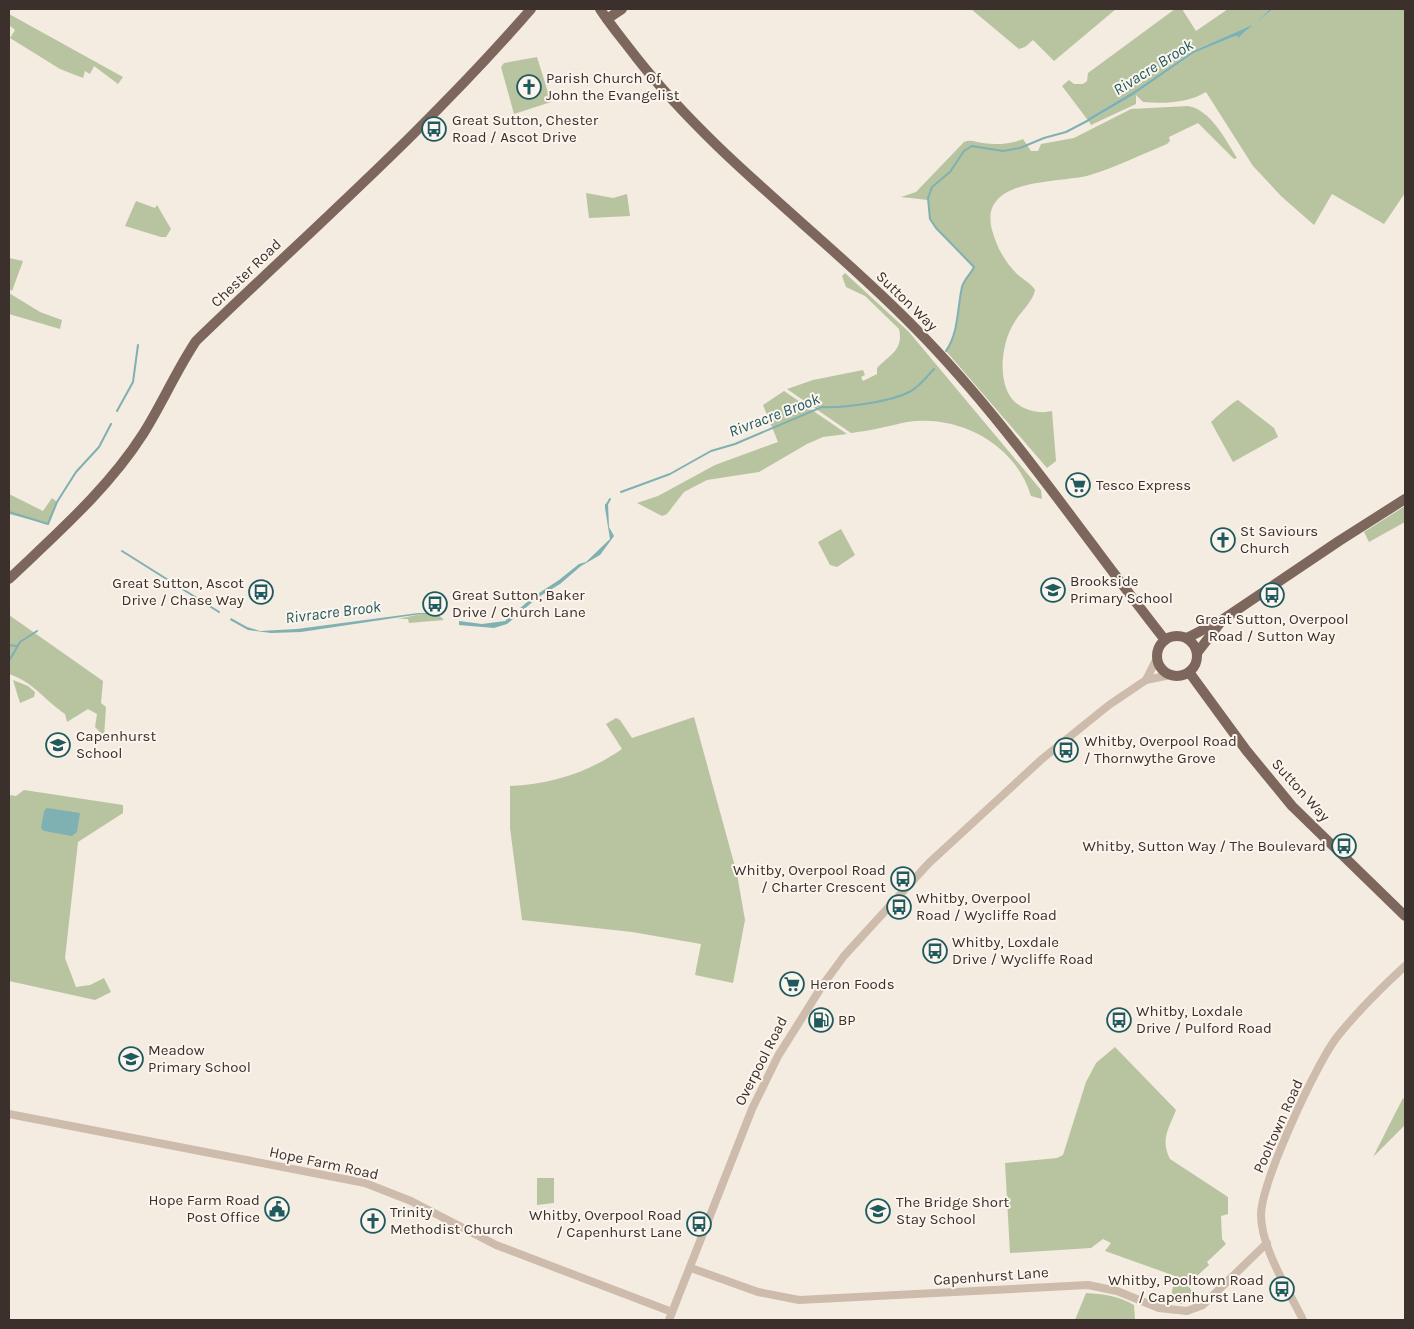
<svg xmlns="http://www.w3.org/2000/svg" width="1414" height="1329" viewBox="0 0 1414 1329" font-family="Karla,sans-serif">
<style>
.green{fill:#b8c4a0}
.water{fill:#7fb0b2}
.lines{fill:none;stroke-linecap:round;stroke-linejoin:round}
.stream{stroke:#7fb0b2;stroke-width:2}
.minor{stroke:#cdbbac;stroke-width:8}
.major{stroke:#7d675c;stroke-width:10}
.labels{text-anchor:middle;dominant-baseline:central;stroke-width:4;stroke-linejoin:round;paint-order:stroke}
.poi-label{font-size:15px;fill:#3b302b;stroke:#fbf5ee;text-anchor:start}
.street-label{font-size:15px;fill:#3b302b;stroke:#fbf5ee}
.water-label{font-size:16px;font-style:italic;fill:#1f5a5e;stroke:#fbf5ee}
</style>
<rect width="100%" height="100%" fill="#f4ebe1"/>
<g class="green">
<path d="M971 9H1116L1054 61 1033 40 1025 47 1019 49Z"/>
<path d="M1175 9H1182L1196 31 1228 9H1270L1254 24 1193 51 1134 91 1087 119 1062 86 1069 80 1074 84H1083L1087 81 1088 73Z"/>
<path d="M1273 9H1405V193L1384 224 1332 194 1314 225 1281 196 1253 166 1206 92C1188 103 1163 104 1143 102L1136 95V104L1091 125 1089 121 1132 96 1194 53 1233 37 1238 36V39C1241 34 1267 14 1273 9Z"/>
<path d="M9 14 123 77 118 84 94 66 90 74 85 71 83 78 60 69 10 38 15 30 9 25Z"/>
<path d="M537 57 551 102 514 114 501 67 504 63Z"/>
<path d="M1188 106C1211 110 1225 139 1237 158L1234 159 1198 123 1169 137 1170 141 1167 144C1142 154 1117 167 1090 175 1060 184 978 176 992 230 996 245 1004 261 1016 273 1022 279 1031 283 1035 290 1033 302 1020 312 1014 323 1001 343 996 386 1016 403 1026 411 1040 414 1052 411L1056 461 1047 468 946 351C959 332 957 309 962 287 964 279 971 274 974 267L936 228 929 216 928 200 901 197 916 192 964 142C971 139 976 142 983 143 996 145 1012 144 1023 139L1031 151H1038L1041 144 1074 138 1131 109Z"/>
<path d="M586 193 613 198 627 194 630 216 589 218Z"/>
<path d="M136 201 155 208 157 205 171 229 166 237H161L125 226Z"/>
<path d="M9 258 23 261 12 291 9 289Z"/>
<path d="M845 273 909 332 1041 490 1042 499 1031 496C1016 445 960 414 907 422 888 426 870 431 851 433L787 389 813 380 863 370 865 375 861 377 863 381 877 374V368C889 355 904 350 899 329L865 296 846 287 842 276Z"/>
<path d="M9 293 40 312 62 320 60 329 9 314Z"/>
<path d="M784 391 847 434 823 437 807 444 759 472 707 480 684 492 667 514 662 516 637 503 658 496 715 465 778 442 763 405Z"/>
<path d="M1238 400 1274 428 1278 437 1233 462 1211 422C1214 419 1235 400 1238 400Z"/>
<path d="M9 494 43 511 52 498 57 502 48 524 9 514Z"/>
<path d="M1405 506V522L1369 542 1364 532Z"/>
<path d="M841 529 855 555 837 567 830 565 818 542Z"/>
<path d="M421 614 436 615 444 620 409 623 408 619H398Z"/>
<path d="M9 615 103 681 101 703 106 707 104 737H100V732L95 727 97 714 88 709 67 722 65 714C43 699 35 683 9 674Z"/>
<path d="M13 680 28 686 35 692 34 697 20 703Z"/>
<path d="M694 717 737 874 745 920 733 983 695 975 701 944 632 932 522 920 510 828V786C552 784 587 773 622 749L606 724 616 718 620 720 632 738Z"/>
<path d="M24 790 123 805V813L78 842 65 958 76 987 90 985 104 978 111 992 95 1000 9 981V795L16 796Z"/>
<path d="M1115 1047 1176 1110C1169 1128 1160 1140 1170 1159L1228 1197V1214L1221 1216 1222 1239 1226 1244 1207 1262 1209 1265 1187 1285 1199 1299 1182 1304 1170 1302 1175 1276 1105 1251 1111 1243 1103 1239 1091 1248 1010 1253 1005 1163 1057 1158 1063 1155 1086 1082 1096 1063Z"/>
<path d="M1403 1098 1405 1100V1125L1373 1157Z"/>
<path d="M537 1178H554V1203L537 1205Z"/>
<path d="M1086 1293C1103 1294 1119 1296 1134 1305L1135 1320H1075Z"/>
</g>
<g class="water">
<path d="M1270 9H1273C1267 14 1241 34 1238 39V36L1233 37 1194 53 1132 96 1089 121 1087 119 1134 91 1193 51 1254 24Z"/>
<path d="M608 503 609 527 614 536 600 555 581 566 560 584 537 598 507 624 494 628 459 625V621L482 624 505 621 533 597 559 580 579 564 586 562 610 539 605 508V504Z"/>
<path d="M418 613H436L444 620 436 615 421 614 301 632 271 633 248 630 230 620 231 618 247 627 260 631 297 629Z"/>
<path d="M47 808 80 813 77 832 72 836 44 831 41 828 44 811Z"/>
</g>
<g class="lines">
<g class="stream">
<path d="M946 351C959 332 957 309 962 287 964 279 971 274 974 267L936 228 930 219 928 198 932 187 950 172 964 151 972 146 1003 151 1020 148 1044 138 1066 132 1089 120"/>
<path d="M117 411 133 382 138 345"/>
<path d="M621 492 670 474 711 451 735 444 822 407C845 408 891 402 911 391 920 386 927 376 934 369"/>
<path d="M606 506 610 499"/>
<path d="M9 512 48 524 57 502 76 472 99 447 111 424"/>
<path d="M122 551 219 612"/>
<path d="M9 645 16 646"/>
<path d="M9 661 20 642 37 631"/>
</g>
<g class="minor">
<path d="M1146 680 1170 675"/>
<path d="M9 1114 365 1183 411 1201 496 1245 672 1312"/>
<path d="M691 1268 758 1292 799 1300 1088 1285 1117 1291 1159 1308 1187 1311 1203 1305 1267 1243"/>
<path d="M669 1320 752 1109 778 1056 822 986 844 956 929 863 1042 759 1109 705 1146 680 1157 658"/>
<path d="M1303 1320C1289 1291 1261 1248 1261 1215 1261 1183 1316 1064 1337 1037 1357 1012 1381 988 1405 966"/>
</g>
<g class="major">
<path d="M600 9C611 26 624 41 636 57 716 159 824 235 914 327 1007 421 1083 536 1165 640"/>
<path d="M607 19 622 9"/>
<path d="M9 579C56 534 108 489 143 434 162 404 176 371 196 341 309 232 428 128 531 9"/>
<circle cx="1177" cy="656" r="20"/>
<path d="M1187 638 1222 620 1339 541 1405 499"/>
<path d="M1197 653 1220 623"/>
<path d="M1189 672 1246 750 1292 806 1405 916"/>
</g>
</g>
<defs>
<g id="church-ring" transform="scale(1.25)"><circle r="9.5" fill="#fbf5ee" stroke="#1f5a5e" stroke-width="1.5"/><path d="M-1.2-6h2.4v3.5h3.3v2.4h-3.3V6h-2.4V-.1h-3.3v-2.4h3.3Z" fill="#1f5a5e"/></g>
<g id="bus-ring" transform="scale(1.25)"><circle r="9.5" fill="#fbf5ee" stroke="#1f5a5e" stroke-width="1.5"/><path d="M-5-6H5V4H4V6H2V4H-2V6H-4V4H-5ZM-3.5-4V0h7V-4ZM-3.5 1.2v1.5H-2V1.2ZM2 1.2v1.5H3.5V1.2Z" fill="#1f5a5e"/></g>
<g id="supermarket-ring" transform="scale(1.25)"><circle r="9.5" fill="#fbf5ee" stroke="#1f5a5e" stroke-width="1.5"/><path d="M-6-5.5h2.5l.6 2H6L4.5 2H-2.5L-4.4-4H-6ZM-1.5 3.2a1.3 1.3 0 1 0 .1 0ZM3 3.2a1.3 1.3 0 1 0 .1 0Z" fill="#1f5a5e"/></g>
<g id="school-ring" transform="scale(1.25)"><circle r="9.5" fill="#fbf5ee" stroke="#1f5a5e" stroke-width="1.5"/><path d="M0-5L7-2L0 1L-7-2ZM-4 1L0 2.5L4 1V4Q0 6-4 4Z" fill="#1f5a5e"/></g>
<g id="fuel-ring" transform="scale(1.25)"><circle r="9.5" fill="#fbf5ee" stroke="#1f5a5e" stroke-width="1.5"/><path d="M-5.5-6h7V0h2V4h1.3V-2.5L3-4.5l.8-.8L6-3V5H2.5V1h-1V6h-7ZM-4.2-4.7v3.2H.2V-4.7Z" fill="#1f5a5e"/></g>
<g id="civic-ring" transform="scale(1.25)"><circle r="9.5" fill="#fbf5ee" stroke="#1f5a5e" stroke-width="1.5"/><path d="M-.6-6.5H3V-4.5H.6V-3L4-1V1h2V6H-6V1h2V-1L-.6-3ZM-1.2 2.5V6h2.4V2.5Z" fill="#1f5a5e"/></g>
</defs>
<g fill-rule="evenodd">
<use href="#church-ring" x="529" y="87"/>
<use href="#bus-ring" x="434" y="129"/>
<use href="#supermarket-ring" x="1078" y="485"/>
<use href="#church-ring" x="1223" y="540"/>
<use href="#school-ring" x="1053" y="590"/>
<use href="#bus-ring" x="261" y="592"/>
<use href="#bus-ring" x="1272" y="595"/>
<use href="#bus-ring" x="435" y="604"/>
<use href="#school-ring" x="58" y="745"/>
<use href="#bus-ring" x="1066" y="750"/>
<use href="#bus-ring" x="1344" y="846"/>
<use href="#bus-ring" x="903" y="879"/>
<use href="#bus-ring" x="899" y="907"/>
<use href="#bus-ring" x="935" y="951"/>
<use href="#supermarket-ring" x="792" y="984"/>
<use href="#fuel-ring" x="821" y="1020"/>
<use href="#bus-ring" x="1119" y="1020"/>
<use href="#school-ring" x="131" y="1059"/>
<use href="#civic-ring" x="277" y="1209"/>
<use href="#school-ring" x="878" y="1211"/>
<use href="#church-ring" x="373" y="1221"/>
<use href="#bus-ring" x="699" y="1224"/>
<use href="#bus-ring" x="1282" y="1289"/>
</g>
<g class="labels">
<g class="poi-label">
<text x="546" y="78">Parish Church Of<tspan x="546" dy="17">John the Evangelist</tspan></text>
<text x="452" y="120">Great Sutton, Chester<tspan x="452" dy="17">Road / Ascot Drive</tspan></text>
<text x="1096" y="485">Tesco Express</text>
<text x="1240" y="531">St Saviours<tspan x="1240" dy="17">Church</tspan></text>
<text x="1070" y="581">Brookside<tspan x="1070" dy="17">Primary School</tspan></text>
<text x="244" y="583" text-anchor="end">Great Sutton, Ascot<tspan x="244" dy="17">Drive / Chase Way</tspan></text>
<text x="452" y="595">Great Sutton, Baker<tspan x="452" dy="17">Drive / Church Lane</tspan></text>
<text x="1272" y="619" text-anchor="middle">Great Sutton, Overpool<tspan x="1272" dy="17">Road / Sutton Way</tspan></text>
<text x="76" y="736">Capenhurst<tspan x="76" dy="17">School</tspan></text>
<text x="1084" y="741">Whitby, Overpool Road<tspan x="1084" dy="17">/ Thornwythe Grove</tspan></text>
<text x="1326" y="846" text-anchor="end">Whitby, Sutton Way / The Boulevard</text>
<text x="886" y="870" text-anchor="end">Whitby, Overpool Road<tspan x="886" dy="17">/ Charter Crescent</tspan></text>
<text x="916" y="898">Whitby, Overpool<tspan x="916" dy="17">Road / Wycliffe Road</tspan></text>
<text x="952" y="942">Whitby, Loxdale<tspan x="952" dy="17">Drive / Wycliffe Road</tspan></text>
<text x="810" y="984">Heron Foods</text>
<text x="1136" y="1011">Whitby, Loxdale<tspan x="1136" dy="17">Drive / Pulford Road</tspan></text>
<text x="838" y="1020">BP</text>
<text x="148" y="1050">Meadow<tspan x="148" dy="17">Primary School</tspan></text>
<text x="260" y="1200" text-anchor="end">Hope Farm Road<tspan x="260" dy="17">Post Office</tspan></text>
<text x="896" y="1202">The Bridge Short<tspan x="896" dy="17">Stay School</tspan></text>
<text x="390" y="1212">Trinity<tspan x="390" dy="17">Methodist Church</tspan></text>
<text x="682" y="1215" text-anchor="end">Whitby, Overpool Road<tspan x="682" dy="17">/ Capenhurst Lane</tspan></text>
<text x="1264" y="1280" text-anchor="end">Whitby, Pooltown Road<tspan x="1264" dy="17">/ Capenhurst Lane</tspan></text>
</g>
<g class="street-label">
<text transform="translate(246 273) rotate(-44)">Chester Road</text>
<text transform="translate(907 301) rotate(44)">Sutton Way</text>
<text transform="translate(1301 790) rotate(48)">Sutton Way</text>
<text transform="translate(761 1061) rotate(-63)">Overpool Road</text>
<text transform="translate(1278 1126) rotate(-66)">Pooltown Road</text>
<text transform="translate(324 1163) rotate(12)">Hope Farm Road</text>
<text transform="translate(991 1276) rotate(-4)">Capenhurst Lane</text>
</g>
<g class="water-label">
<text transform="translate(1153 67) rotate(-32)">Rivacre Brook</text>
<text transform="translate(774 415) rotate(-21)">Rivracre Brook</text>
<text transform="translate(333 612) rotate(-7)">Rivracre Brook</text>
</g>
</g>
<rect width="1414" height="1329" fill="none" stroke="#3b302b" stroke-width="20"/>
</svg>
